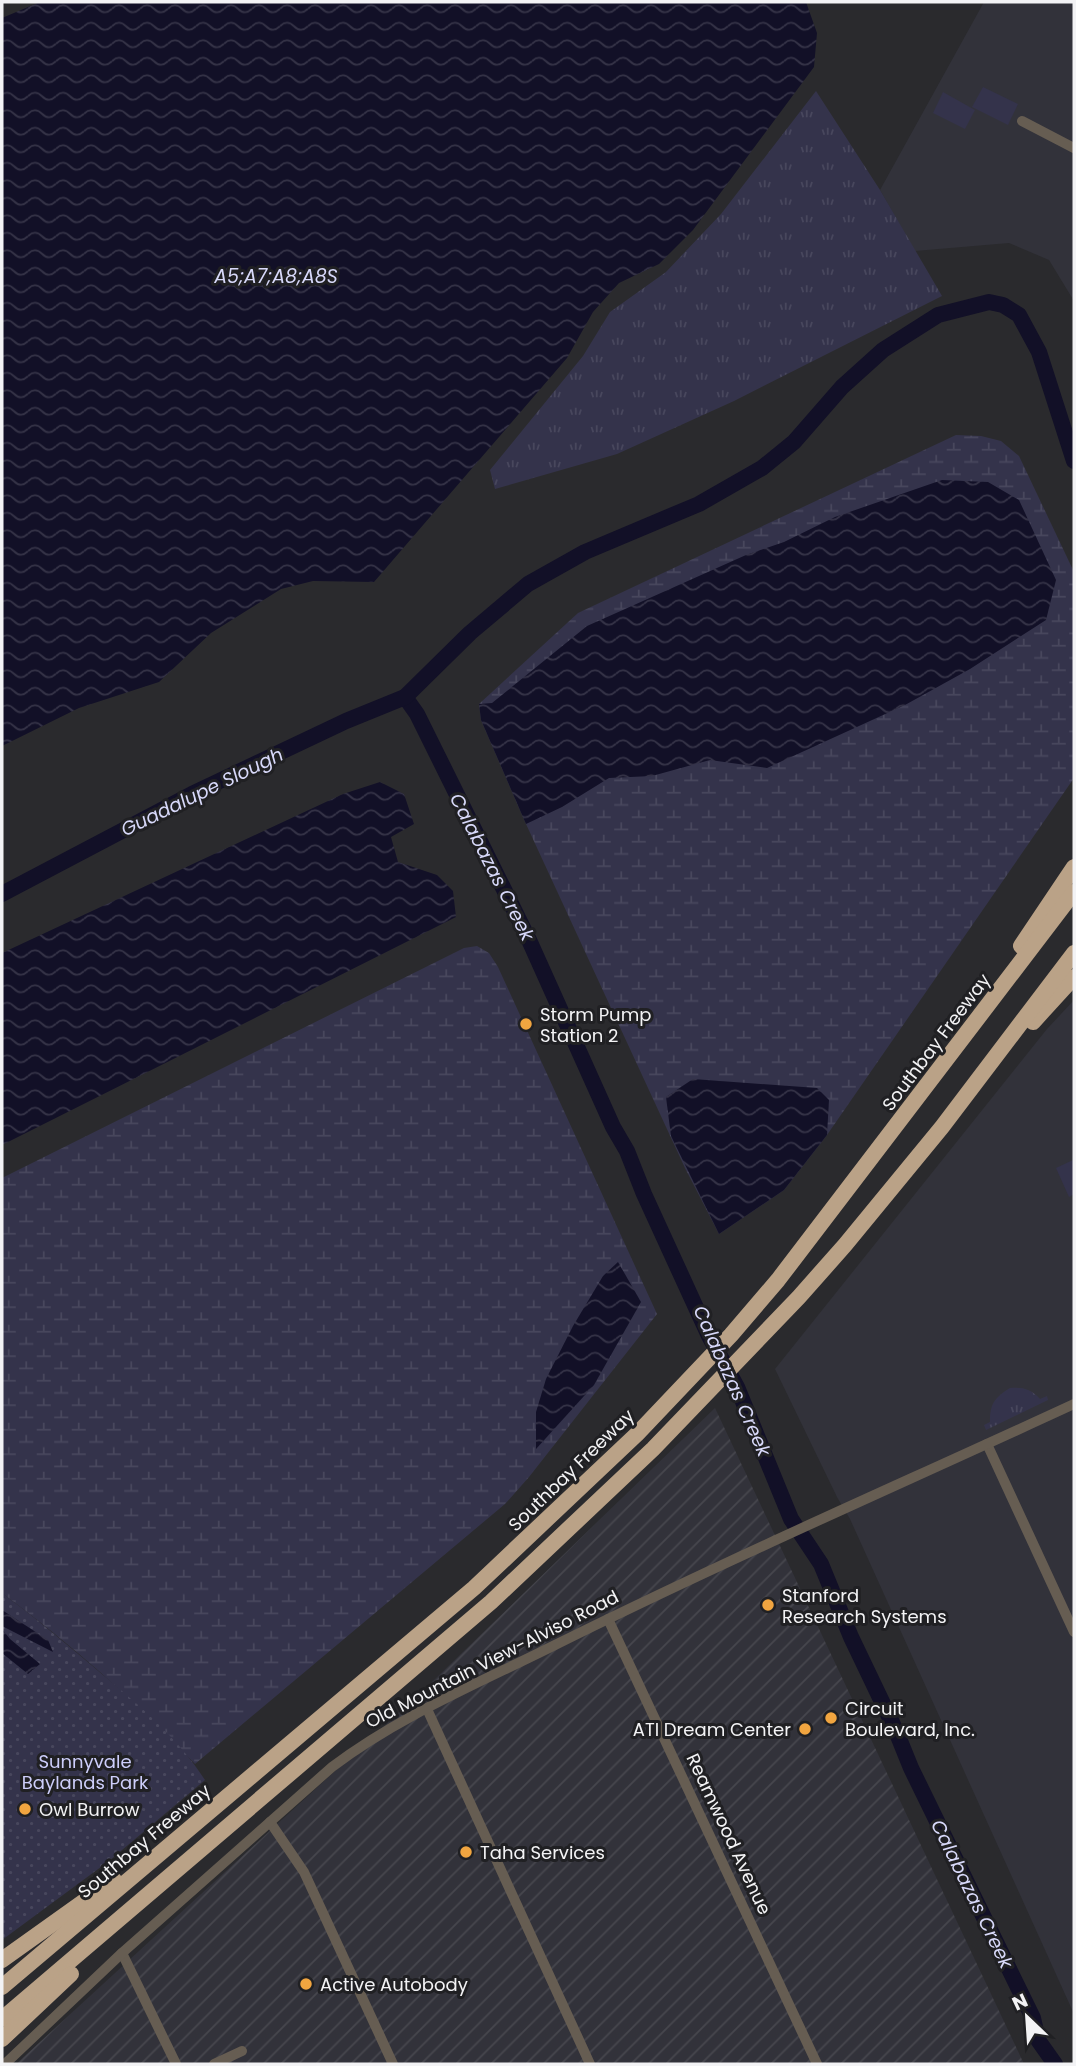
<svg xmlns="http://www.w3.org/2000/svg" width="1076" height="2066" viewBox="0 0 1076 2066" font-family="Poppins,sans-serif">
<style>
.built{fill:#32323a}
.industrial{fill:url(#industrial-furrows)}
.grass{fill:url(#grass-tufts)}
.wetland{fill:url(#wetland-marsh)}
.park{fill:url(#park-dots)}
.garden{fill:#34334b}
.water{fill:url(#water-waves)}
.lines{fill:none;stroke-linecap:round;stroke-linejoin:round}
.river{stroke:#121027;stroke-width:16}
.minor{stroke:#665d52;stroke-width:10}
.highway{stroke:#baa287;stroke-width:16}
.poi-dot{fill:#f1a540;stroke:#202023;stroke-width:2.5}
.labels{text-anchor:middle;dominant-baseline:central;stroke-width:6;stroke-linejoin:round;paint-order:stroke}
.poi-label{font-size:18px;fill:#f3f3f5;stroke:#202023;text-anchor:start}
.street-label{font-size:18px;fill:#f3f3f5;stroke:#202023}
.park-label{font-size:18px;fill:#cdcefa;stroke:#202023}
.water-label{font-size:19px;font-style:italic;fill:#d8d9fa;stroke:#202023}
</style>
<defs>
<pattern id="industrial-furrows" width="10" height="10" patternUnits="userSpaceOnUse" patternTransform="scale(1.75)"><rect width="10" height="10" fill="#32323a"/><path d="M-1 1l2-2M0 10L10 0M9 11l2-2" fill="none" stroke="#46464d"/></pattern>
<pattern id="grass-tufts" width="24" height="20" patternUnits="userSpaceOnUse" patternTransform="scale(1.75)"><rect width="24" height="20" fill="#34334b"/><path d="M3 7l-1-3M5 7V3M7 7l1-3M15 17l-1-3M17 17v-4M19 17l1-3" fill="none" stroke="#48475d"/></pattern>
<pattern id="wetland-marsh" width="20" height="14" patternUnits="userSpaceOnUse" patternTransform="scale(1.75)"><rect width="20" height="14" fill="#34334b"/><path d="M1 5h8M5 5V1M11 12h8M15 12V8" fill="none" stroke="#48475d"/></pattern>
<pattern id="park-dots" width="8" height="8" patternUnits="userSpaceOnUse" patternTransform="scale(1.75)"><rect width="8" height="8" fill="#34334b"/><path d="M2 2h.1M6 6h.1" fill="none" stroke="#48475d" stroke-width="1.8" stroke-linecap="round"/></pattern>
<pattern id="water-waves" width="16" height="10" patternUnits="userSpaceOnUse" patternTransform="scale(1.75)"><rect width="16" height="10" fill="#121027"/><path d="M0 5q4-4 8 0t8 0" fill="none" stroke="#353347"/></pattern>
</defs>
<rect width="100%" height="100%" fill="#2a2a2d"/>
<g class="built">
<path d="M984 2H1074V301L1049 260 1009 243 915 251 880 190Z"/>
<path d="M1074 1000V2014L850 1519 837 1497 775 1369 1047 1029Z"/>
</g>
<path class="industrial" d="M715 1408 1024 2064H16L432 1682Z"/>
<g class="grass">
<path d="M816 91 880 190 942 296 734 401 617 454 495 489 490 470 583 356 610 312 666 272 721 214Z"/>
<path d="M1010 1388C1023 1387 1031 1389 1040 1399L1047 1396 1048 1400 986 1430 984 1425 990 1422C990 1404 994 1398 1010 1388Z"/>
</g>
<g class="wetland">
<path d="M956 435 981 436 1001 441 1019 456 1074 572V778L827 1135 784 1190 719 1234 685 1168 526 824 481 720 479 704 578 613Z"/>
<path d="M477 946 489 953 498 967 657 1314 529 1477 505 1504 195 1764C136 1701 71 1644 2 1593V1178L464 948Z"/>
</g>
<path class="park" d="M2 1593C37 1619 70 1647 103 1675 140 1706 179 1739 205 1780L109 1861 2 1940Z"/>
<g class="garden">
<path d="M983 87 1018 104 1008 125 972 107Z"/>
<path d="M943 92 975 110 965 129 933 113Z"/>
<path d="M1073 1160 1074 1194 1069 1197 1056 1168Z"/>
</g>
<g class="water">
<path d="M40 2H806L817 33 814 67 693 230 659 264 619 283 593 312 567 358 374 582 313 581 281 589 211 633 159 682 79 708 2 746V18Z"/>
<path d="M942 480 988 482 1019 500 1056 580 1046 620 970 669 905 705 767 768 710 760 652 776 609 778 562 807 526 824 481 720 479 704 492 703 587 626 746 555 784 542 835 517Z"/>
<path d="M380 782 404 794 414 824 391 837 398 862 437 875 453 891 456 917 2 1145V953L343 794Z"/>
<path d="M693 1079 817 1088 829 1100 827 1135 784 1190 719 1234 671 1136 666 1097Z"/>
<path d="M618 1262 641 1302 594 1385 536 1449V1412L546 1379 573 1326 603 1276Z"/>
<path d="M2 1610 48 1640 53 1652 2 1626Z"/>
<path d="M2 1629 10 1639 40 1664 28 1674 2 1653Z"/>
</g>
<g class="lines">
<g class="river">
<path d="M405 697 417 714 529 940 613 1127 627 1151 644 1194 709 1336 737 1387 791 1519 821 1564 851 1637 896 1731 911 1768 1033 2018 1038 2040 1055 2064"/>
<path d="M2 894 192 794 346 721 405 697 470 633 528 584 585 552 699 504 762 468 794 442 842 387 883 350 938 315 989 302 1003 305 1019 315 1039 352 1074 461"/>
</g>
<g class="minor">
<path d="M1022 121 1074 148"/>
<path d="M987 1444 1074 1632"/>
<path d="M608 1619 817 2064"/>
<path d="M427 1709 590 2064"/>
<path d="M270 1822 304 1872 393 2064"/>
<path d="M122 1953 176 2064"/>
<path d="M5 2064 122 1953 332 1767C399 1716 479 1683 555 1645 726 1560 901 1484 1074 1404"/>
<path d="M214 2064 242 2051"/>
</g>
<g class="highway">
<path d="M1021 946 1074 867"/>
<path d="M1033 1022 1074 977"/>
<path d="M2 1960 114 1880"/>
<path d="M2 1987 474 1588 637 1434 731 1335 778 1280 1074 892"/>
<path d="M2 2019 491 1602 653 1449 799 1297 845 1245 942 1127 1074 953"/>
<path d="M2 2039 71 1974"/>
</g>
</g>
<g class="poi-dot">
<circle cx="526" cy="1024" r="7"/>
<circle cx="768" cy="1605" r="7"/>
<circle cx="831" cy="1718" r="7"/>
<circle cx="805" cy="1729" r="7"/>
<circle cx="25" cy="1809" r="7"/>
<circle cx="466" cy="1852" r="7"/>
<circle cx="306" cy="1984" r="7"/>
</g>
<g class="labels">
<g class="poi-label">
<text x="540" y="1014">Storm Pump<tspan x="540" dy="21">Station 2</tspan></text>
<text x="782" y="1595">Stanford<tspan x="782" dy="21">Research Systems</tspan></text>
<text x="845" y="1708">Circuit<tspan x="845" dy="21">Boulevard, Inc.</tspan></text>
<text x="791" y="1729" text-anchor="end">ATI Dream Center</text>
<text x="39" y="1809">Owl Burrow</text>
<text x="480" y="1852">Taha Services</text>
<text x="320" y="1984">Active Autobody</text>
</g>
<g class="street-label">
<text transform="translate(936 1042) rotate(-53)">Southbay Freeway</text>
<text transform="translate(571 1470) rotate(-44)">Southbay Freeway</text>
<text transform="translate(492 1659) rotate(-27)">Old Mountain View-Alviso Road</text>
<text transform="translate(729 1834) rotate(65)">Reamwood Avenue</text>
<text transform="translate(144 1841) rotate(-40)">Southbay Freeway</text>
</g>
<g class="park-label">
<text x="85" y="1761">Sunnyvale<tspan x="85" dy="21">Baylands Park</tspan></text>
</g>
<g class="water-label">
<text x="276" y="276">A5;A7;A8;A8S</text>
<text transform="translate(202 792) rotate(-26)">Guadalupe Slough</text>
<text transform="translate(492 867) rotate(63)">Calabazas Creek</text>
<text transform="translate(732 1381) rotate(66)">Calabazas Creek</text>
<text transform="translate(972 1894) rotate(64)">Calabazas Creek</text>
</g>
</g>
<rect width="1076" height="2066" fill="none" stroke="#f3f3f5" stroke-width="7"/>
<g transform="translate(1027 2017) rotate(335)" stroke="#202023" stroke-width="5" paint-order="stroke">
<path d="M0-5L12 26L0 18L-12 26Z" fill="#f3f3f5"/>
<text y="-10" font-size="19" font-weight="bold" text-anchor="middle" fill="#f3f3f5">N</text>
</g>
</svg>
